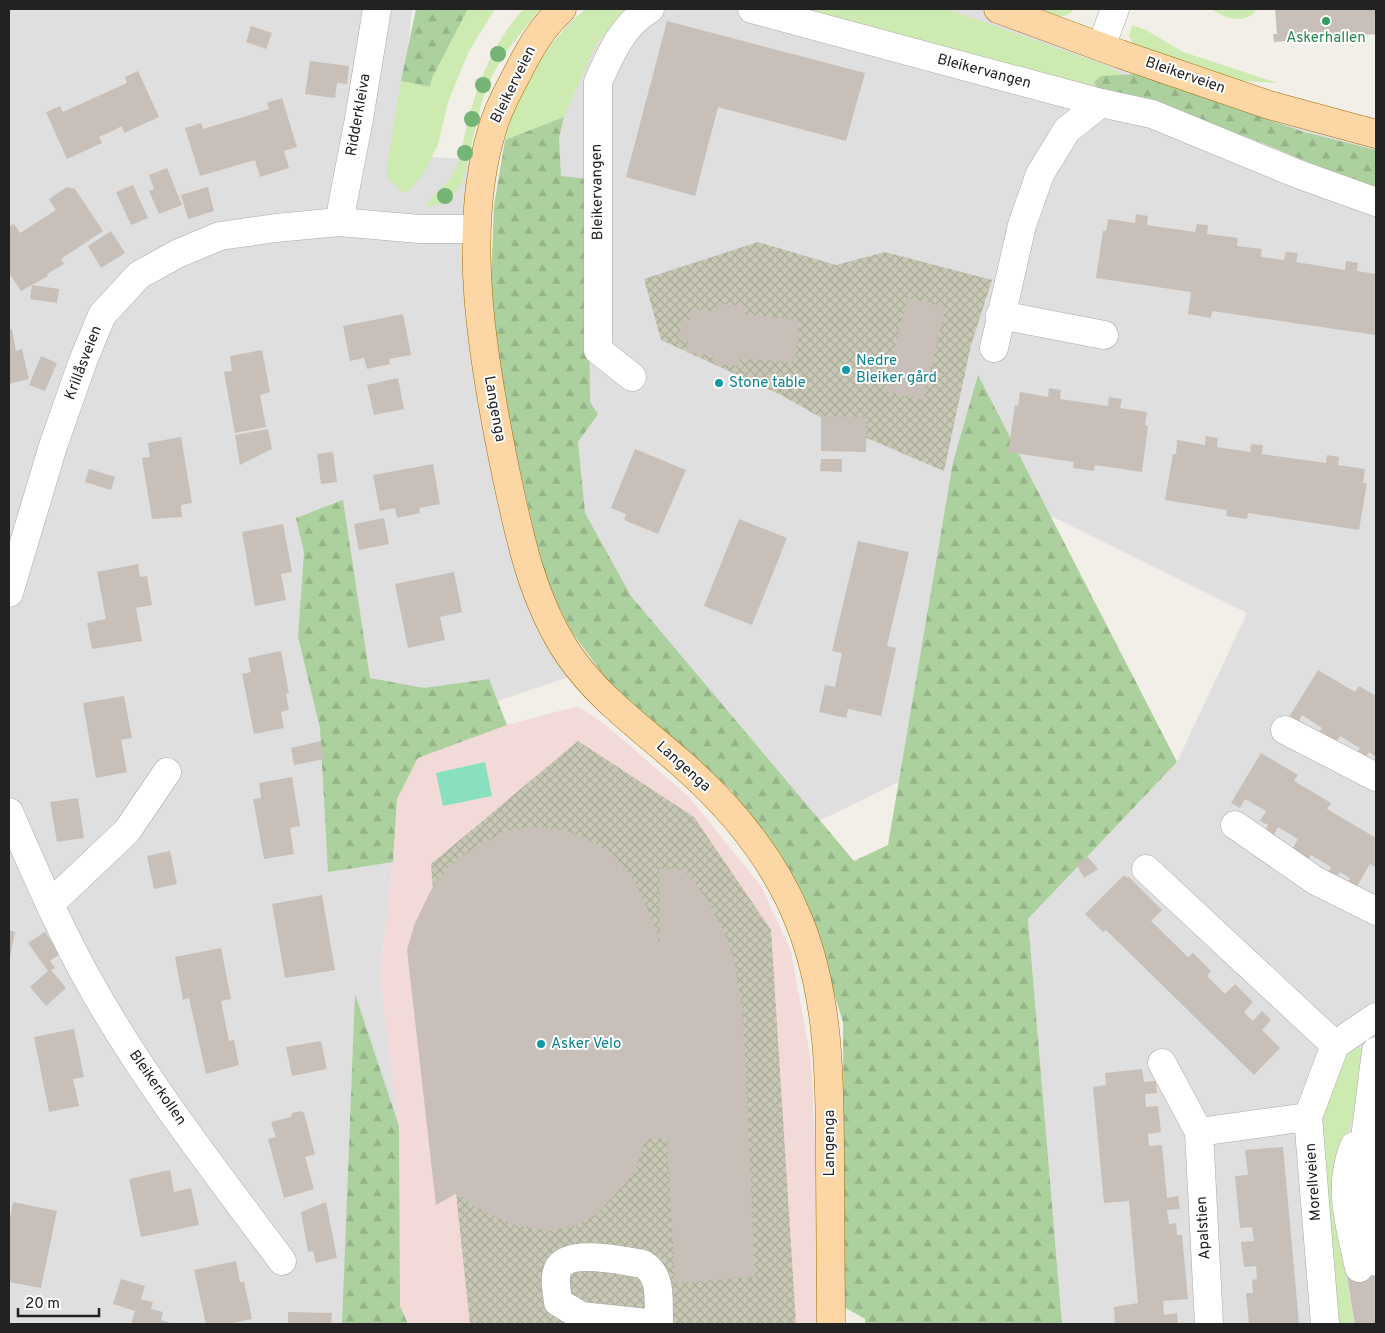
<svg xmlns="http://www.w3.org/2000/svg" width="1385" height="1333" viewBox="0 0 1385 1333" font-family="Overpass,sans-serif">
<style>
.residential{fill:#e0dfdf}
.commercial{fill:#f2dad9}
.construction{fill:url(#construction-cross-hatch)}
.grass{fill:#cdebb0}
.forest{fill:url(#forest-firs)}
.pitch{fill:#88e0be}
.building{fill:#c7bfb8}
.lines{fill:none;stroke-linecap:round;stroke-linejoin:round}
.minor-casing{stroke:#a9a9a9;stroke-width:29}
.major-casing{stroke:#a06b00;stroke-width:29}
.minor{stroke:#fff;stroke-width:28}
.major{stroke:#fcd6a4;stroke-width:28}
.tree{fill:#74b475}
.leisure-dot{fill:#2e9e5b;stroke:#fff;stroke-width:2}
.culture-dot{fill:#0f9aa8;stroke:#fff;stroke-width:2}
.labels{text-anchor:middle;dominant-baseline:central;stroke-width:4;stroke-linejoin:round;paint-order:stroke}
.leisure-label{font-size:15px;fill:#27864d;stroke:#fff}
.street-label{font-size:15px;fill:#222;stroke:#fff}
.culture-label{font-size:15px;fill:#0d838f;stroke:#fff;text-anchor:start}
</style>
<defs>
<pattern id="construction-cross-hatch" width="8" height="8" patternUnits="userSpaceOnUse" patternTransform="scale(1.25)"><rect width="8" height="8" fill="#c7c7b4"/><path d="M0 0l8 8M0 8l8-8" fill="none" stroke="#abab9a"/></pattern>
<pattern id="forest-firs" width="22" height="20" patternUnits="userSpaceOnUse" patternTransform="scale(1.25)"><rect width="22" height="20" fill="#add19e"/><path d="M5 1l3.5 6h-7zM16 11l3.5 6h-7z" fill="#95b388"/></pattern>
</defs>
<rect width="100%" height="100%" fill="#f2efe9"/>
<g class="residential">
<path d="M9 9H412L397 154 473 160 460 226 518 579 572 676 370 744 393 862 380 976 399 1126 400 1306 408 1324H9Z"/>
<path d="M586 9H977L1069 33 1376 141V1324H1062L1028 919 1177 762 1247 613 968 475 905 779 784 838 567 564 511 130 565 26Z"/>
</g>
<path class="commercial" d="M578 706 607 726 689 797 761 886 791 951 811 1061 816 1160 818 1324H408L400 1306 399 1126 380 976 393 862 397 799 418 758 507 725Z"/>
<g class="construction">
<path d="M758 242 836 265 885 252 992 280 971 345 944 471 827 421 781 395 661 340 644 279Z"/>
<path d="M578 741 694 817 771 930 796 1324H470L457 1203 431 864Z"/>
</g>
<g class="grass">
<path d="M468 9H495L469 51 448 102 438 145 422 176 407 192H402L387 177V165L401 81 430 87 432 78Z"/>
<path d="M524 9H540L506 52 492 76 481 104 463 181 449 201 428 207V202C437 191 449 184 455 170 461 157 463 140 467 125 477 84 494 40 524 9Z"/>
<path d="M586 9H627L596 44 564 117 505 140C516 90 547 41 586 9Z"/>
<path d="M798 9H947L1105 65 1123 75 1101 76 1094 82 1095 91Z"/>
<path d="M1037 9H1074C1064 22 1050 14 1037 9Z"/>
<path d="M1214 9H1257C1246 25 1228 19 1214 11Z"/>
<path d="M1132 25 1146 30 1183 52 1278 83 1232 80 1134 45 1129 36Z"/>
<path d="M1352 1041 1365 1052 1357 1104 1344 1145 1345 1269 1354 1324H1331L1318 1122 1333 1069Z"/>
</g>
<g class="forest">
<path d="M416 9H468L432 78 430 87 401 81Z"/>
<path d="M1137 74 1304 132 1376 150V191L1265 144 1178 112 1099 93 1094 82 1101 76Z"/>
<path d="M564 117 559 138 561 176 588 179 590 402 598 414 578 442 585 513 631 596 854 861 888 845 953 462 978 375 1177 762 1028 919 1062 1324H865V1319L844 1307 843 1022 809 913 779 852 731 790 619 696 571 631 544 577 508 417 496 351 491 279 494 205 505 140Z"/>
<path d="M343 500 370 678 424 688 489 679 507 725 418 758 397 799 393 862 328 872 320 728 298 637 304 552 296 518Z"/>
<path d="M355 994 399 1126 400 1306 408 1324H342Z"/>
</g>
<path class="pitch" d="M485 762 492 796 443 806 436 773Z"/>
<g class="building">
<path d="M1275 9H1376V34L1274 42 1273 34H1277Z"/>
<path d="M667 21 865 73 846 141 718 107 695 196 626 177Z"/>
<path d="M251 26 272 33 266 49 246 42Z"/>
<path d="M310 61 349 66 347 84 337 83 335 98 305 94Z"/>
<path d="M138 71 159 117 124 133 122 126 110 132 99 137 102 143 67 159 46 112 60 106 63 112 127 83 125 77Z"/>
<path d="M282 98 297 147 284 151 289 168 260 177 255 160 200 176 185 128 201 123 203 129 269 109 267 103Z"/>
<path d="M167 168 182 205 159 214 149 191 154 189 149 175Z"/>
<path d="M133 185 148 218 131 225 116 192Z"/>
<path d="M67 187 75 189 103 231 61 259 64 264 47 274 48 276 21 291 9 273V227L14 224 20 233 56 210 49 199Z"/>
<path d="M208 187 214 211 188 219 181 195Z"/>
<path d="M1136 214 1148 216 1147 225 1195 232 1197 224 1208 225 1207 234 1238 238 1237 246 1262 249 1261 257 1284 260 1286 252 1298 253 1296 262 1345 270 1346 261 1358 263 1357 271 1376 274V335L1212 311 1211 318 1188 314 1191 292 1096 278 1103 231H1106L1108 219 1135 223Z"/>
<path d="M111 231 125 253 101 268 88 246Z"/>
<path d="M32 285 59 289 57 303 30 299Z"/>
<path d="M907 298 946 307 923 400 884 391Z"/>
<path d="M717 303 746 306V314L799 320 795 362 740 359 739 366 713 364V356L687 353 688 341 679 340 681 319 690 320 691 309 716 311Z"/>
<path d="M403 314 411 355 389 359 390 364 367 369 364 358 350 361 343 326Z"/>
<path d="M12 329 16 351 22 349 29 379 9 384V330Z"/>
<path d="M262 350 270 392 260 395 266 427 235 433 224 372 232 371 230 356Z"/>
<path d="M41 356 57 363 45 391 29 385Z"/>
<path d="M398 378 404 409 374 415 367 385Z"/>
<path d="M1049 388 1061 390 1060 399 1108 406 1109 397 1122 399 1120 408 1147 412 1145 425 1148 426 1142 472 1095 465 1094 471 1073 468 1074 462 1008 452 1015 405 1018 406 1020 392 1048 397Z"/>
<path d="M821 416 867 417 866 452 821 451Z"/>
<path d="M268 429 272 449 240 465 235 435Z"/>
<path d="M1206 436 1218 438 1217 447 1250 452 1251 444 1263 445 1262 454 1326 463 1327 455 1339 457 1338 465 1365 469 1363 483H1367L1359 530 1248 513 1247 519 1226 516 1227 510 1165 500 1173 454H1176L1177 440 1205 445Z"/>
<path d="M181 437 192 503 181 505 182 517 152 519 142 458 150 457 148 443Z"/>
<path d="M635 449 686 470 658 534 624 520 626 514 611 508Z"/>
<path d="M333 452 337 482 321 484 317 454Z"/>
<path d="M821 459H842V472L820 471Z"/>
<path d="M433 464 440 504 419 508 420 513 397 518 395 508 380 511 373 475Z"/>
<path d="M89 469 115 477 111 490 85 482Z"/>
<path d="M384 518 389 544 359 550 354 524Z"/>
<path d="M739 519 787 538 752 625 704 606Z"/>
<path d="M283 524 292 572 281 574 286 600 255 606 242 532Z"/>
<path d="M858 541 909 552 887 646 896 648 881 716 848 709 846 718 819 712 825 685 835 687 842 653 832 651Z"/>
<path d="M138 564 140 577 147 576 152 605 136 608 142 641 92 649 87 623 106 619 97 572Z"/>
<path d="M454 572 462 612 440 617 445 640 408 648 395 584Z"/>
<path d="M281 651 289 693 286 694 289 710 281 712 284 728 254 734 242 674 251 672 248 658Z"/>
<path d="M1318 670 1355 692 1359 686 1376 696V757L1369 752 1362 763 1354 758 1360 748 1340 736 1333 747 1316 737 1322 728 1302 715 1297 725 1288 719Z"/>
<path d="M124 696 132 738 121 740 127 772 96 778 83 703Z"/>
<path d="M321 741 324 759 294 765 291 748Z"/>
<path d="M1261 753 1298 775 1294 781 1331 803 1327 809 1376 838V867L1370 864 1353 893 1345 887 1350 878 1340 872 1334 881 1326 876 1331 867 1311 855 1306 864 1298 860 1301 853 1293 848 1298 839 1278 827 1273 836 1265 831 1268 825 1260 821 1266 811 1245 799 1240 808 1231 803Z"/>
<path d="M292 777 300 826 290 828 294 854 264 859 253 799 261 798 259 783Z"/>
<path d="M78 798 84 838 57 842 50 802Z"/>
<path d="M532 827 559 829 583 837 612 853 633 878 655 926 660 947 659 869H684L704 895 724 932 734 959 743 1012 755 1277 675 1283 667 1138 646 1139 635 1170 626 1183 596 1215 574 1226 550 1231 513 1225 476 1207 457 1193 436 1205 407 950 415 923 431 890 450 865 471 850 505 831Z"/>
<path d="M170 851 177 884 154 889 147 856Z"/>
<path d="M1088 857 1098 869 1084 878 1076 864Z"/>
<path d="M1124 875 1127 878 1128 876 1162 910 1151 921 1188 957 1193 953 1211 971 1207 976 1225 994 1235 984 1253 1002 1244 1012 1253 1021 1262 1011 1271 1020 1262 1030 1280 1048 1254 1075 1106 930 1103 932 1085 914Z"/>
<path d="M322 895 335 970 285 978 272 904Z"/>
<path d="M9 930 15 932 10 957H9Z"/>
<path d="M45 932 60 954 50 961 55 968 51 970 66 988 46 1006 30 987 48 971 28 943Z"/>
<path d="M221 948 231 999 221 1001 229 1041 234 1040 239 1065 206 1074 189 998 183 1000 175 957Z"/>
<path d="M74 1029 84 1077 73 1079 79 1106 49 1112 34 1037Z"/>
<path d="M321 1041 327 1069 292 1076 286 1047Z"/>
<path d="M1142 1069 1144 1082 1156 1081 1157 1093 1145 1094 1146 1107 1158 1106 1161 1132 1148 1134 1149 1146 1162 1145 1167 1198 1178 1196 1180 1209 1167 1210 1169 1224 1176 1223 1177 1235H1182L1188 1299 1163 1301 1164 1315 1177 1313 1178 1324H1115L1114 1307 1138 1303 1129 1201 1104 1203 1093 1087 1106 1085 1105 1073Z"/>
<path d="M300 1111 304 1113 315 1154 305 1157 314 1189 284 1198 268 1139 276 1137 271 1122 291 1117 292 1113Z"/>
<path d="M1283 1147 1299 1324H1249L1246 1293H1253L1252 1280 1257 1279 1256 1266 1244 1267 1241 1242 1254 1241 1252 1227 1240 1228 1235 1176 1248 1175 1245 1150Z"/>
<path d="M1376 1164V1324H1355L1347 1276 1370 1272 1353 1167Z"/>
<path d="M170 1170 174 1192 191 1188 199 1225 141 1237 129 1179Z"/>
<path d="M13 1202 57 1211 41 1288 9 1282V1223Z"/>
<path d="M326 1202 337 1258 316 1263 313 1251 308 1252 301 1212Z"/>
<path d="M236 1261 240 1282H244L252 1319 227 1324H206L194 1270Z"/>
<path d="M121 1279 145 1286 141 1299 153 1302 151 1309 163 1312 161 1320 173 1324H131L135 1311 113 1304Z"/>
<path d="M288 1312 332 1313 331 1324H288Z"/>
</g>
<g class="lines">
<g class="minor-casing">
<g id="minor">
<path d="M752 9 1101 103"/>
<path d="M1101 47 1115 9"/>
<path d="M339 222 359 119 377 9"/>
<path d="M1000 315 1104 335"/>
<path d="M994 348 1022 225 1040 174 1067 130 1101 103 1152 114 1298 174 1376 202"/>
<path d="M632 377 598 350V82C610 55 623 24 650 9"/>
<path d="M9 593 53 446 83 361 102 315 139 275 177 254 220 236 276 228 339 222 420 229H476"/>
<path d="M1285 730 1376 777"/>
<path d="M9 812C35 871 60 931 92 987 146 1083 216 1172 282 1261"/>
<path d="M1235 825 1316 881 1376 911"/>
<path d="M1146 869 1335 1045"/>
<path d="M50 904 127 831 167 772"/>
<path d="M1376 1051 1362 1162 1376 1262"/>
<path d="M1162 1063 1199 1132"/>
<path d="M1354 1146C1337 1188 1350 1225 1359 1268"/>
<path d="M657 1324 581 1316 558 1302C557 1291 553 1276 559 1267 571 1249 624 1261 643 1264 663 1276 658 1303 659 1324"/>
<path d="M1209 1324 1199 1132 1308 1117"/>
<path d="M1325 1324 1308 1117 1335 1045 1376 1017"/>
</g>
</g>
<g class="major-casing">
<g id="major">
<path d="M562 9C542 27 529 50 517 74 508 91 498 109 493 127 460 230 483 360 504 464 518 530 531 599 569 655 600 700 643 729 683 765 732 808 775 861 799 921 830 998 830 1083 830 1165 830 1218 831 1271 831 1324"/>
<path d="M998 9 1120 54 1269 105 1376 134"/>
</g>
</g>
<use href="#minor" class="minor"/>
<use href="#major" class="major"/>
</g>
<g class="tree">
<circle cx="498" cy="54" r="8"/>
<circle cx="483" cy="85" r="8"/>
<circle cx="472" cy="119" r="8"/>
<circle cx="465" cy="153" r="8"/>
<circle cx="445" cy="196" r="8"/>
</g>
<circle class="leisure-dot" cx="1326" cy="21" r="5"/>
<g class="culture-dot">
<circle cx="846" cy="370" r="5"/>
<circle cx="719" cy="383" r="5"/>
<circle cx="541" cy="1044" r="5"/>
</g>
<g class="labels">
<g class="leisure-label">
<text x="1326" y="38">Askerhallen</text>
</g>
<g class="street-label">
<text transform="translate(984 72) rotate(15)">Bleikervangen</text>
<text transform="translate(1185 76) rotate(19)">Bleikerveien</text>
<text transform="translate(514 85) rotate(-64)">Bleikerveien</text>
<text transform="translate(359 115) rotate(-80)">Ridderkleiva</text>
<text transform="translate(598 192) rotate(-91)">Bleikervangen</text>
<text transform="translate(84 363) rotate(-69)">Krillåsveien</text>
<text transform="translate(494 409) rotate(80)">Langenga</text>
<text transform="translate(683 767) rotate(42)">Langenga</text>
<text transform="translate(157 1088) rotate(55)">Bleikerkollen</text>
<text transform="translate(830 1143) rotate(-90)">Langenga</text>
<text transform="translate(1314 1182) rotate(-94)">Morellveien</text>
<text transform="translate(1204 1228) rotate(-93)">Apalstien</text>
</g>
<g class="culture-label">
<text x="856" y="361">Nedre<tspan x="856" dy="17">Bleiker gård</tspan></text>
<text x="729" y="383">Stone table</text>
<text x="551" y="1044">Asker Velo</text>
</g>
</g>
<rect width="1385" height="1333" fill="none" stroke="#222222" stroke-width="20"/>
<path d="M18 1308v8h81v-8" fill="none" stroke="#222222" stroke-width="2.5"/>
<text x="25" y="1308" font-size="15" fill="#222222" stroke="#ffffff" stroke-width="4" paint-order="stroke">20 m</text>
</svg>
